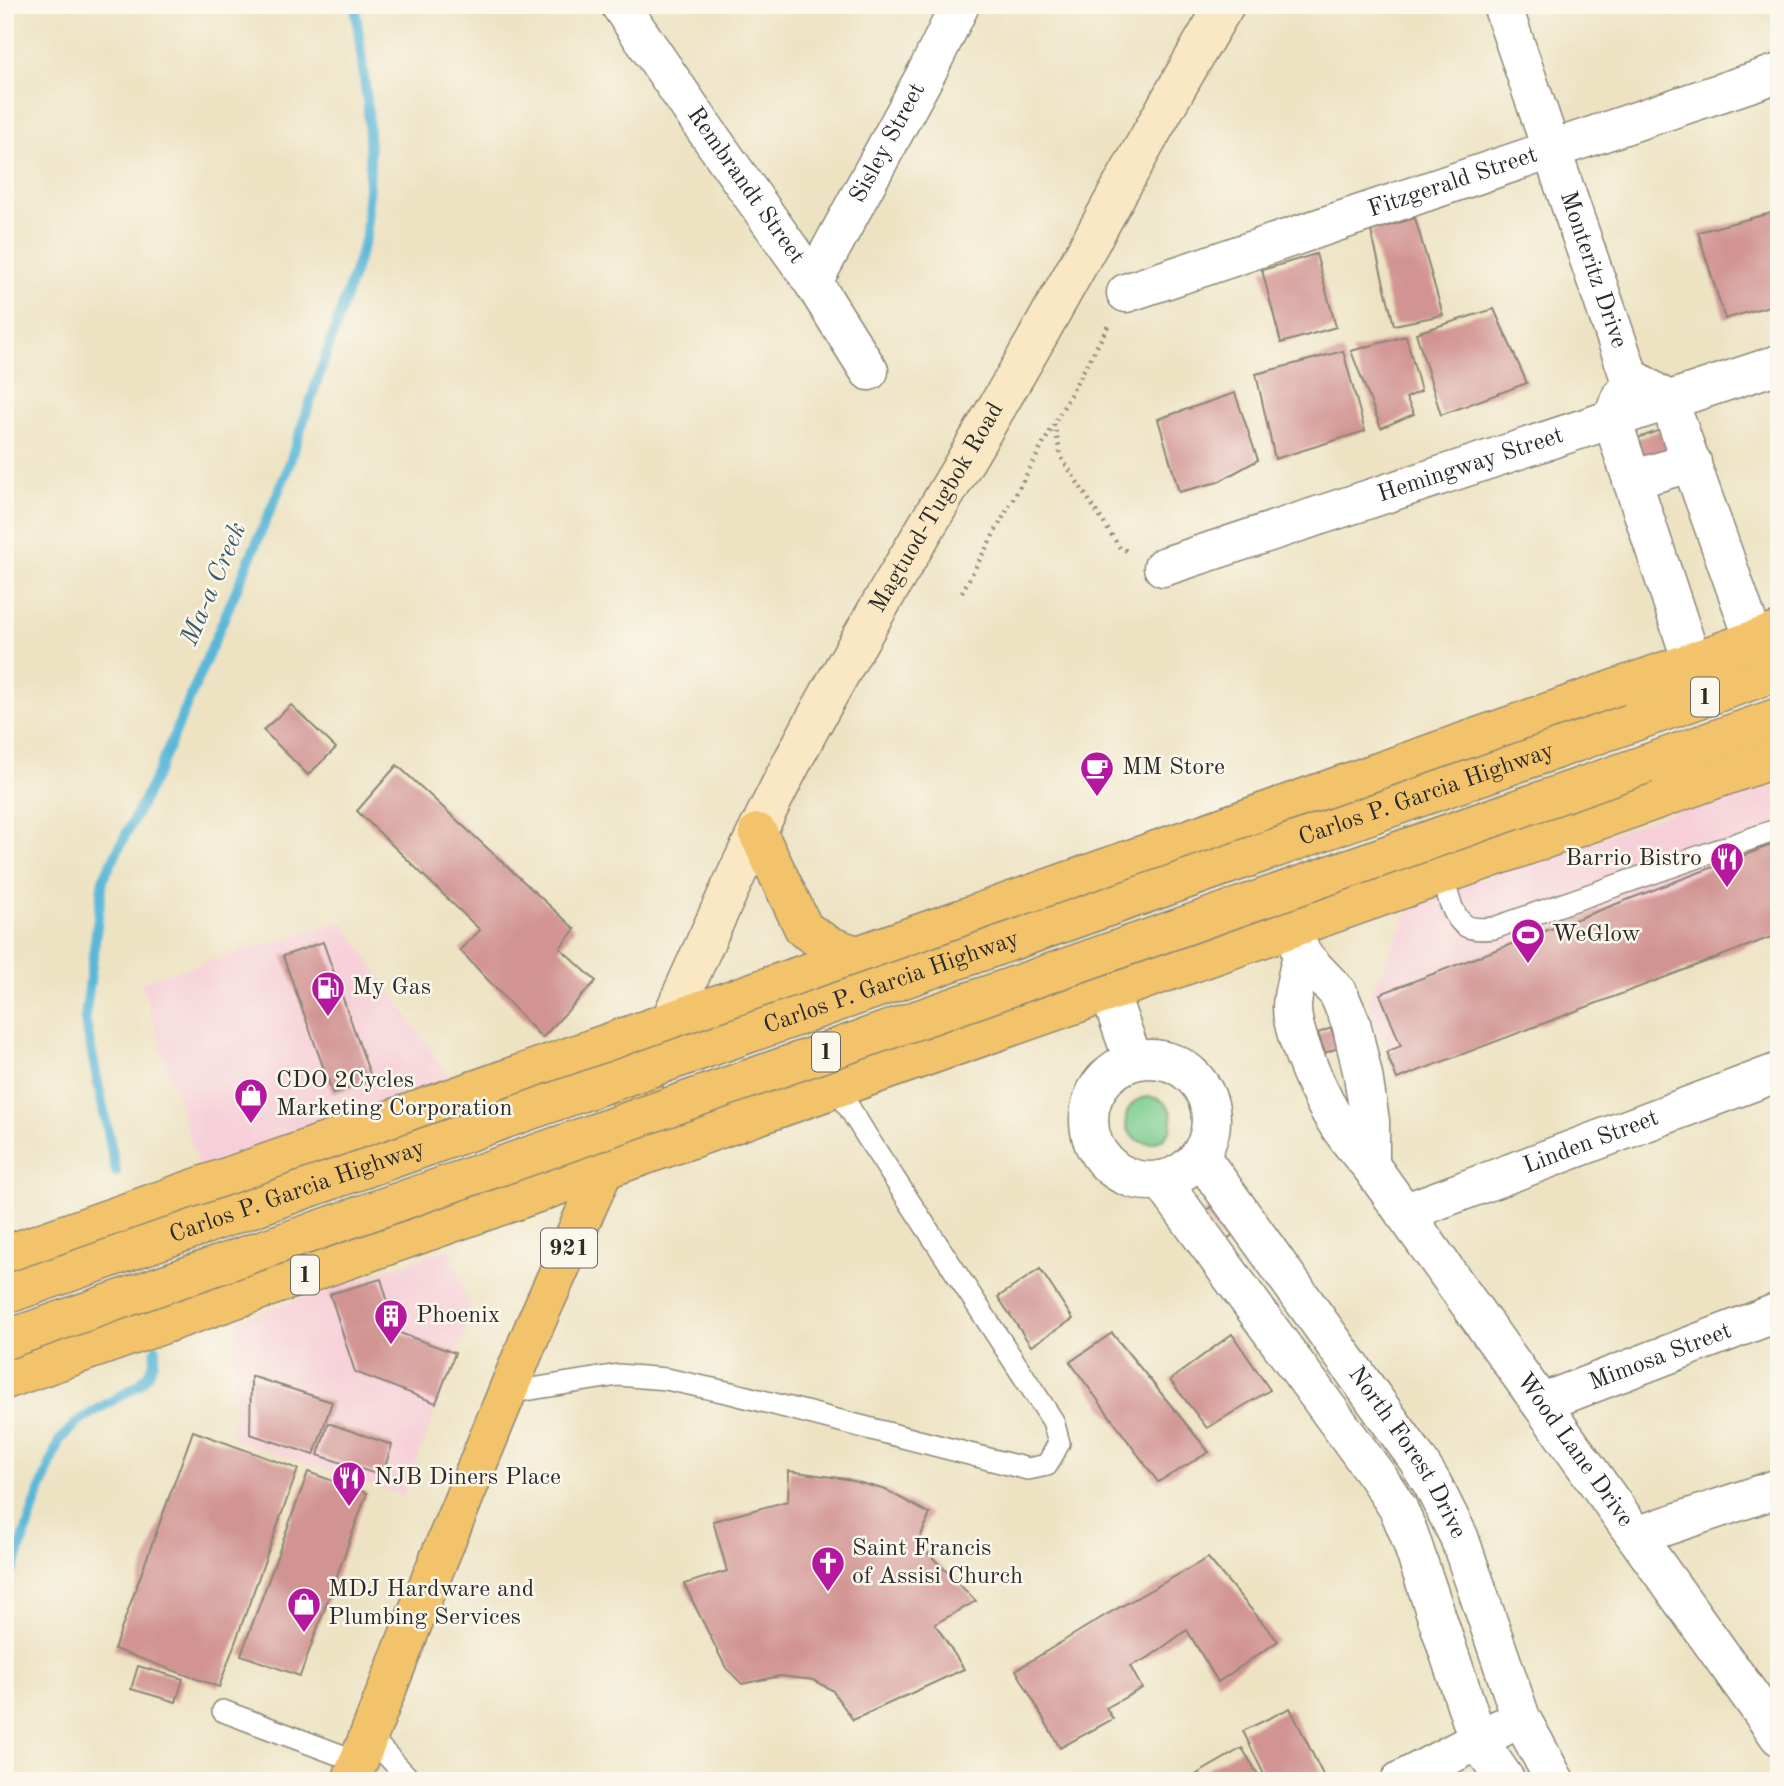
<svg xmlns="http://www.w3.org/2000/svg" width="1784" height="1786" viewBox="0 0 1784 1786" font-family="'Old Standard TT',serif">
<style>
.built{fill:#f6cfd8}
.green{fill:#79cc8e;stroke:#527c5c;stroke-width:2}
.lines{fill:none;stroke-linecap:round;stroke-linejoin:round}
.stream{stroke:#5ab7d8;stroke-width:10}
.building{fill:#d29493}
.service-casing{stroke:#8c8777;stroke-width:24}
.minor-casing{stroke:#8c8777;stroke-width:41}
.secondary-casing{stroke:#8c8777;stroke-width:41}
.primary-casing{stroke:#8c8777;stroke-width:41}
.trunk-casing{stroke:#8c8777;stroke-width:41}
.path{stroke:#8c8777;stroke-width:4.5;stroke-dasharray:2 5;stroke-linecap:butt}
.service{stroke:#fff;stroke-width:21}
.minor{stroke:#fff;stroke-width:38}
.secondary{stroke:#fae7c3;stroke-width:38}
.primary{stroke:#f2c36a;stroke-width:38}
.trunk{stroke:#f2c36a;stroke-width:38}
.trunk-bridge-casing{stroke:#8c8777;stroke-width:41;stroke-linecap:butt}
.trunk-bridge{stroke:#f2c36a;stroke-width:38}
.labels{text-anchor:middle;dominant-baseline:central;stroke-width:5;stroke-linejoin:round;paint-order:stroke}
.shield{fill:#fbf7ec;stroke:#696865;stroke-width:2}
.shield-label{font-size:23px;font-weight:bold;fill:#2b2b2b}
.street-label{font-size:24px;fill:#2b2b2b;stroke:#fbf7ec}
.poi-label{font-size:24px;fill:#2b2b2b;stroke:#fbf7ec;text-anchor:start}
.water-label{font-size:26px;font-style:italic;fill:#3b5c68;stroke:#fbf7ec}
</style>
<rect width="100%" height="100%" fill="#fbf7ec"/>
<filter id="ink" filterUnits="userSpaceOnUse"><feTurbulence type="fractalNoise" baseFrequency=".0143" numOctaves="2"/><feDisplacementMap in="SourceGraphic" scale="14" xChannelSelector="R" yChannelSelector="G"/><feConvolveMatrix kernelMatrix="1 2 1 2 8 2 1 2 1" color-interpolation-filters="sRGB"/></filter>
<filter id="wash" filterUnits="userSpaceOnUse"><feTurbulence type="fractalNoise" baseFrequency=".00686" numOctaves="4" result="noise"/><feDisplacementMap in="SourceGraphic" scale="28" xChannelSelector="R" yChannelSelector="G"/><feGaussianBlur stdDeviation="1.57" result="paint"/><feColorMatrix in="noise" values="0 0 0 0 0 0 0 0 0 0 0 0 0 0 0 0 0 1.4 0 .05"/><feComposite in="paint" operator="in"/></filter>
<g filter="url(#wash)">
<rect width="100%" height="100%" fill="#ede3c3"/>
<g class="built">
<path d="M1779 776V934L1397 1079 1367 1001 1413 902Z"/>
<path d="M342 921 450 1078 199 1169 141 982Z"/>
<path d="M450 1249 472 1315 403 1496 232 1439 236 1320Z"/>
</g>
<circle class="green" cx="1149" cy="1120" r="23"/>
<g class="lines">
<g class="stream">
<path d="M116 1172 85 1019 103 879 159 770 285 476 366 237 370 162 368 110 355 5"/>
<path d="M5 1583 14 1567 35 1504 59 1441 77 1422 140 1384 149 1373 154 1362 156 1349"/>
</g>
</g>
<g id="blocks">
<g class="building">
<path d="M1779 211V303L1725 319 1698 232Z"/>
<path d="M1415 218 1443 315 1394 325 1371 231Z"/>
<path d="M1316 254 1336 327 1281 343 1262 270Z"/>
<path d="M1494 309 1527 383 1441 415 1416 333Z"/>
<path d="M1406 336 1421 391 1406 398 1414 414 1381 428 1351 351Z"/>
<path d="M1343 351 1365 431 1275 459 1256 374Z"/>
<path d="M1235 393 1258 460 1218 482 1179 492 1158 419Z"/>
<path d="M1663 429 1669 448 1641 458 1635 439Z"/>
<path d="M291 705 336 748 308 775 263 730Z"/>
<path d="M397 765 575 929 560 948 596 981 542 1038 460 950 480 930 357 811Z"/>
<path d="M1779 842V934L1397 1079 1386 1052 1401 1046 1380 994Z"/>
<path d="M323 942 372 1080 333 1094 283 956Z"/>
<path d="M1331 1028 1338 1048 1325 1053 1318 1033Z"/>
<path d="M1219 1201 1239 1230 1223 1242 1203 1213Z"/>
<path d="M1040 1269 1073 1319 1031 1346 998 1297Z"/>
<path d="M381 1279 397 1332 455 1353 436 1403 355 1372 330 1294Z"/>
<path d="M1112 1333 1209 1452 1158 1482 1070 1362Z"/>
<path d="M1232 1334 1270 1390 1207 1428 1170 1380Z"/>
<path d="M251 1376 332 1402 314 1455 250 1434Z"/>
<path d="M328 1423 392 1445 382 1476 318 1455Z"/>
<path d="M193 1431 298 1469 219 1687 114 1649Z"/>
<path d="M789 1471 846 1479 886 1490 930 1514 918 1543 976 1601 935 1624 964 1669 853 1720 832 1690 813 1680 780 1676 742 1684 726 1668 684 1584 727 1571 713 1521 788 1501Z"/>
<path d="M308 1472 367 1493 300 1676 241 1655Z"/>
<path d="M1208 1558 1278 1641 1218 1682 1187 1630 1148 1658 1130 1666 1142 1688 1106 1708 1113 1719 1060 1748 1016 1670 1104 1616Z"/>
<path d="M138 1666 183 1679 176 1702 131 1689Z"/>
<path d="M1290 1708 1326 1781H1267L1243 1731Z"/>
<path d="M1242 1748 1262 1781H1185Z"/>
</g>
</g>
</g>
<g filter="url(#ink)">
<use href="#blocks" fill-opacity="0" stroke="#8c8777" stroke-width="2"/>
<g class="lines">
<g class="service-casing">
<g id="service">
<path d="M1442 875C1447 890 1451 917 1466 926 1474 930 1485 929 1494 928L1779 829"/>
<path d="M507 1393 618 1375 666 1379 731 1393 1028 1469 1047 1465 1059 1443 1053 1421 869 1140 837 1088"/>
<path d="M223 1711 359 1762"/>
<path d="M369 1736 411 1781"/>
</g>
</g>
<g class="minor-casing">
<g id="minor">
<path id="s1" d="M620 5 700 122 813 282 869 371"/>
<path id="s2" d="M1502 5 1629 376 1669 401 1754 640"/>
<path id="s3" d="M813 282 929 68 960 5"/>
<path id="s4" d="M1126 293 1779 73"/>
<path d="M1621 397 1612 419 1692 662"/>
<path d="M1632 480 1692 462"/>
<path id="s5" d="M1163 567 1779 364"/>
<path d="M1295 936 1302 955 1338 993 1351 1023 1363 1075 1370 1121V1165"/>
<path id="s6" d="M1302 955C1299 970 1292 993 1292 1008 1292 1022 1299 1042 1304 1055 1321 1100 1337 1129 1370 1165L1779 1736"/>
<path d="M1109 992 1133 1060"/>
<circle cx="1150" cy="1120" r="61"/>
<path id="s7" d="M1200 1156 1417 1459 1433 1485 1459 1537 1521 1718 1555 1781"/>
<path d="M1161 1180 1377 1476 1398 1508 1409 1534 1478 1740 1506 1781"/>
<path id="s8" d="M1404 1213 1779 1072"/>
<path id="s9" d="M1541 1403 1779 1312"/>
<path d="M1636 1536 1779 1488"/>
<path d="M1400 1781 1501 1728"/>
</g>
</g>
<g class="secondary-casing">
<g id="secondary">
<path id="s10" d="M670 1021C718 913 767 805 825 701 882 598 945 497 1004 395 1080 266 1148 133 1225 5"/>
</g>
</g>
<g class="primary-casing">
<path id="primary" d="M351 1781 424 1595 534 1327 660 1044"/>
</g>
<g class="trunk-casing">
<g id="trunk">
<path d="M1631 723 1779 671"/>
<path d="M1646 764 1779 717"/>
<path d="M758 833 804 929 828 945 856 955"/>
<path d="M5 1255 1779 631"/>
<path d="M5 1380 1779 757"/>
</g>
</g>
<g class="path">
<path d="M1054 424 1061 457 1120 548 1130 552"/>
<path d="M962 592 1108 326"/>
</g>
<use href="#service" class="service"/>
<use href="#minor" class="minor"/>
<use href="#secondary" class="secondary"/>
<use href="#primary" class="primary"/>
<use href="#trunk" class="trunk"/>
<g class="trunk-bridge-casing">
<g id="trunk-bridge">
<path id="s11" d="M5 1295 1631 723"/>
<path d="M5 1340 1646 764"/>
</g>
</g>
<use href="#trunk-bridge" class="trunk-bridge"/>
</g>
</g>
<defs>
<g id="cafe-pin" transform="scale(1.75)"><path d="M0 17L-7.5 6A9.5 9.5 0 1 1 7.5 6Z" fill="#b5179e" stroke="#fbf7ec"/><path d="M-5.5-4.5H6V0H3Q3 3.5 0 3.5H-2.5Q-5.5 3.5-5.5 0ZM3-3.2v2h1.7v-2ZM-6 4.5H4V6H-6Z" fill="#fff"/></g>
<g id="restaurant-pin" transform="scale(1.75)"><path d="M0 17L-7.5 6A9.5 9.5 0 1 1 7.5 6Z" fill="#b5179e" stroke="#fbf7ec"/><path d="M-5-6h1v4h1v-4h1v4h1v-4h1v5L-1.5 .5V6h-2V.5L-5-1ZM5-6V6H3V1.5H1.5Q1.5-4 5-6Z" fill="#fff"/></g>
<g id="stadium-pin" transform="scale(1.75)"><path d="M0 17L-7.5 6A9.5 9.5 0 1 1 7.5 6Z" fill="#b5179e" stroke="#fbf7ec"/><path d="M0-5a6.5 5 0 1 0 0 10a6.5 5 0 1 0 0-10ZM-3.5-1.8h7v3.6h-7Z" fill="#fff"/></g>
<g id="fuel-pin" transform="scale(1.75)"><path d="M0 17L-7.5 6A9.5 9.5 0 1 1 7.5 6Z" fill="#b5179e" stroke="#fbf7ec"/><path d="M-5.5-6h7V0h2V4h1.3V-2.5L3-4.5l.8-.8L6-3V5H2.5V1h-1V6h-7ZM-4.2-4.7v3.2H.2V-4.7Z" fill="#fff"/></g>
<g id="shop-pin" transform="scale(1.75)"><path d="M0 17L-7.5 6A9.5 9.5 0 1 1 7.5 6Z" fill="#b5179e" stroke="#fbf7ec"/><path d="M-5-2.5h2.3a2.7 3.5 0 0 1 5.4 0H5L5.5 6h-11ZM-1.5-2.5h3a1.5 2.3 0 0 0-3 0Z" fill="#fff"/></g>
<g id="building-pin" transform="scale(1.75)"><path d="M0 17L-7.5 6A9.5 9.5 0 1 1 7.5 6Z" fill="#b5179e" stroke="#fbf7ec"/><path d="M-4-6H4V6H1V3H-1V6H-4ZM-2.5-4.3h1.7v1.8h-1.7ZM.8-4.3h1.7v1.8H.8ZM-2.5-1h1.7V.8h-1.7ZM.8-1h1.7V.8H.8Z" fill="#fff"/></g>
<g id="church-pin" transform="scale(1.75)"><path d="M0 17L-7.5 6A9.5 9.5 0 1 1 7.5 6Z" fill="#b5179e" stroke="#fbf7ec"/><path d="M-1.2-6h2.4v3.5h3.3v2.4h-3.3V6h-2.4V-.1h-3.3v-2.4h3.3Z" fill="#fff"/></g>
</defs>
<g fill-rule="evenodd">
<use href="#cafe-pin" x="1097" y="768"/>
<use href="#restaurant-pin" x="1727" y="859"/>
<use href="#stadium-pin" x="1528" y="935"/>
<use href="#fuel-pin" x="328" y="988"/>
<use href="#shop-pin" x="251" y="1095"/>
<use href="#building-pin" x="391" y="1316"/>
<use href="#restaurant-pin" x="349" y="1478"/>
<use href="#church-pin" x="828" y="1563"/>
<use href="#shop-pin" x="304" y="1604"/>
</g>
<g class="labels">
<g class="shield">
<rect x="1691" y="677.5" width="28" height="39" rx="5"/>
<rect x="812" y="1032.5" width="28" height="39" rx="5"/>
<rect x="541" y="1228.5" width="56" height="39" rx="5"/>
<rect x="291" y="1255.5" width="28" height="39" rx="5"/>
</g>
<g class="shield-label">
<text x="1705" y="697">1</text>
<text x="826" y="1052">1</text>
<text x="569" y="1248">921</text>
<text x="305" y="1275">1</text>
</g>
<g class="street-label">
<text stroke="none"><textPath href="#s3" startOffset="158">Sisley Street</textPath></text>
<text stroke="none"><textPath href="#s4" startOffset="345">Fitzgerald Street</textPath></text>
<text stroke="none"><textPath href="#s1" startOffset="220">Rembrandt Street</textPath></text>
<text stroke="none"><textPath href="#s2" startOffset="280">Monteritz Drive</textPath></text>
<text stroke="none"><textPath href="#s5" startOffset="324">Hemingway Street</textPath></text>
<text stroke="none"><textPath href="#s10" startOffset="579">Magtuod-Tugbok Road</textPath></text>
<text stroke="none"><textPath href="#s11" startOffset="1507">Carlos P. Garcia Highway</textPath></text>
<text stroke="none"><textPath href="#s11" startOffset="940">Carlos P. Garcia Highway</textPath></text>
<text stroke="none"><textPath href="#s8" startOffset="200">Linden Street</textPath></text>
<text stroke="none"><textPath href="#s11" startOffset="310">Carlos P. Garcia Highway</textPath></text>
<text stroke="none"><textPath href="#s9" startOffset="128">Mimosa Street</textPath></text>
<text stroke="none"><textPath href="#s6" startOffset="583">Wood Lane Drive</textPath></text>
<text stroke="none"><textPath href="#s7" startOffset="362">North Forest Drive</textPath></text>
</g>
<g class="poi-label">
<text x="1122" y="768">MM Store</text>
<text x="1702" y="859" text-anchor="end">Barrio Bistro</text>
<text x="1552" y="935">WeGlow</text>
<text x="352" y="988">My Gas</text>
<text x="276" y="1081">CDO 2Cycles<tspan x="276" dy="28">Marketing Corporation</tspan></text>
<text x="416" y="1316">Phoenix</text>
<text x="374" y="1478">NJB Diners Place</text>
<text x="852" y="1549">Saint Francis<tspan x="852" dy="28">of Assisi Church</tspan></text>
<text x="328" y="1590">MDJ Hardware and<tspan x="328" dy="28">Plumbing Services</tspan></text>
</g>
<g class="water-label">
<text transform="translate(214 584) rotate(-67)">Ma-a Creek</text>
</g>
</g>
<rect width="1784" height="1786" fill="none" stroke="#fbf7ec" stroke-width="28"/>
</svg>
